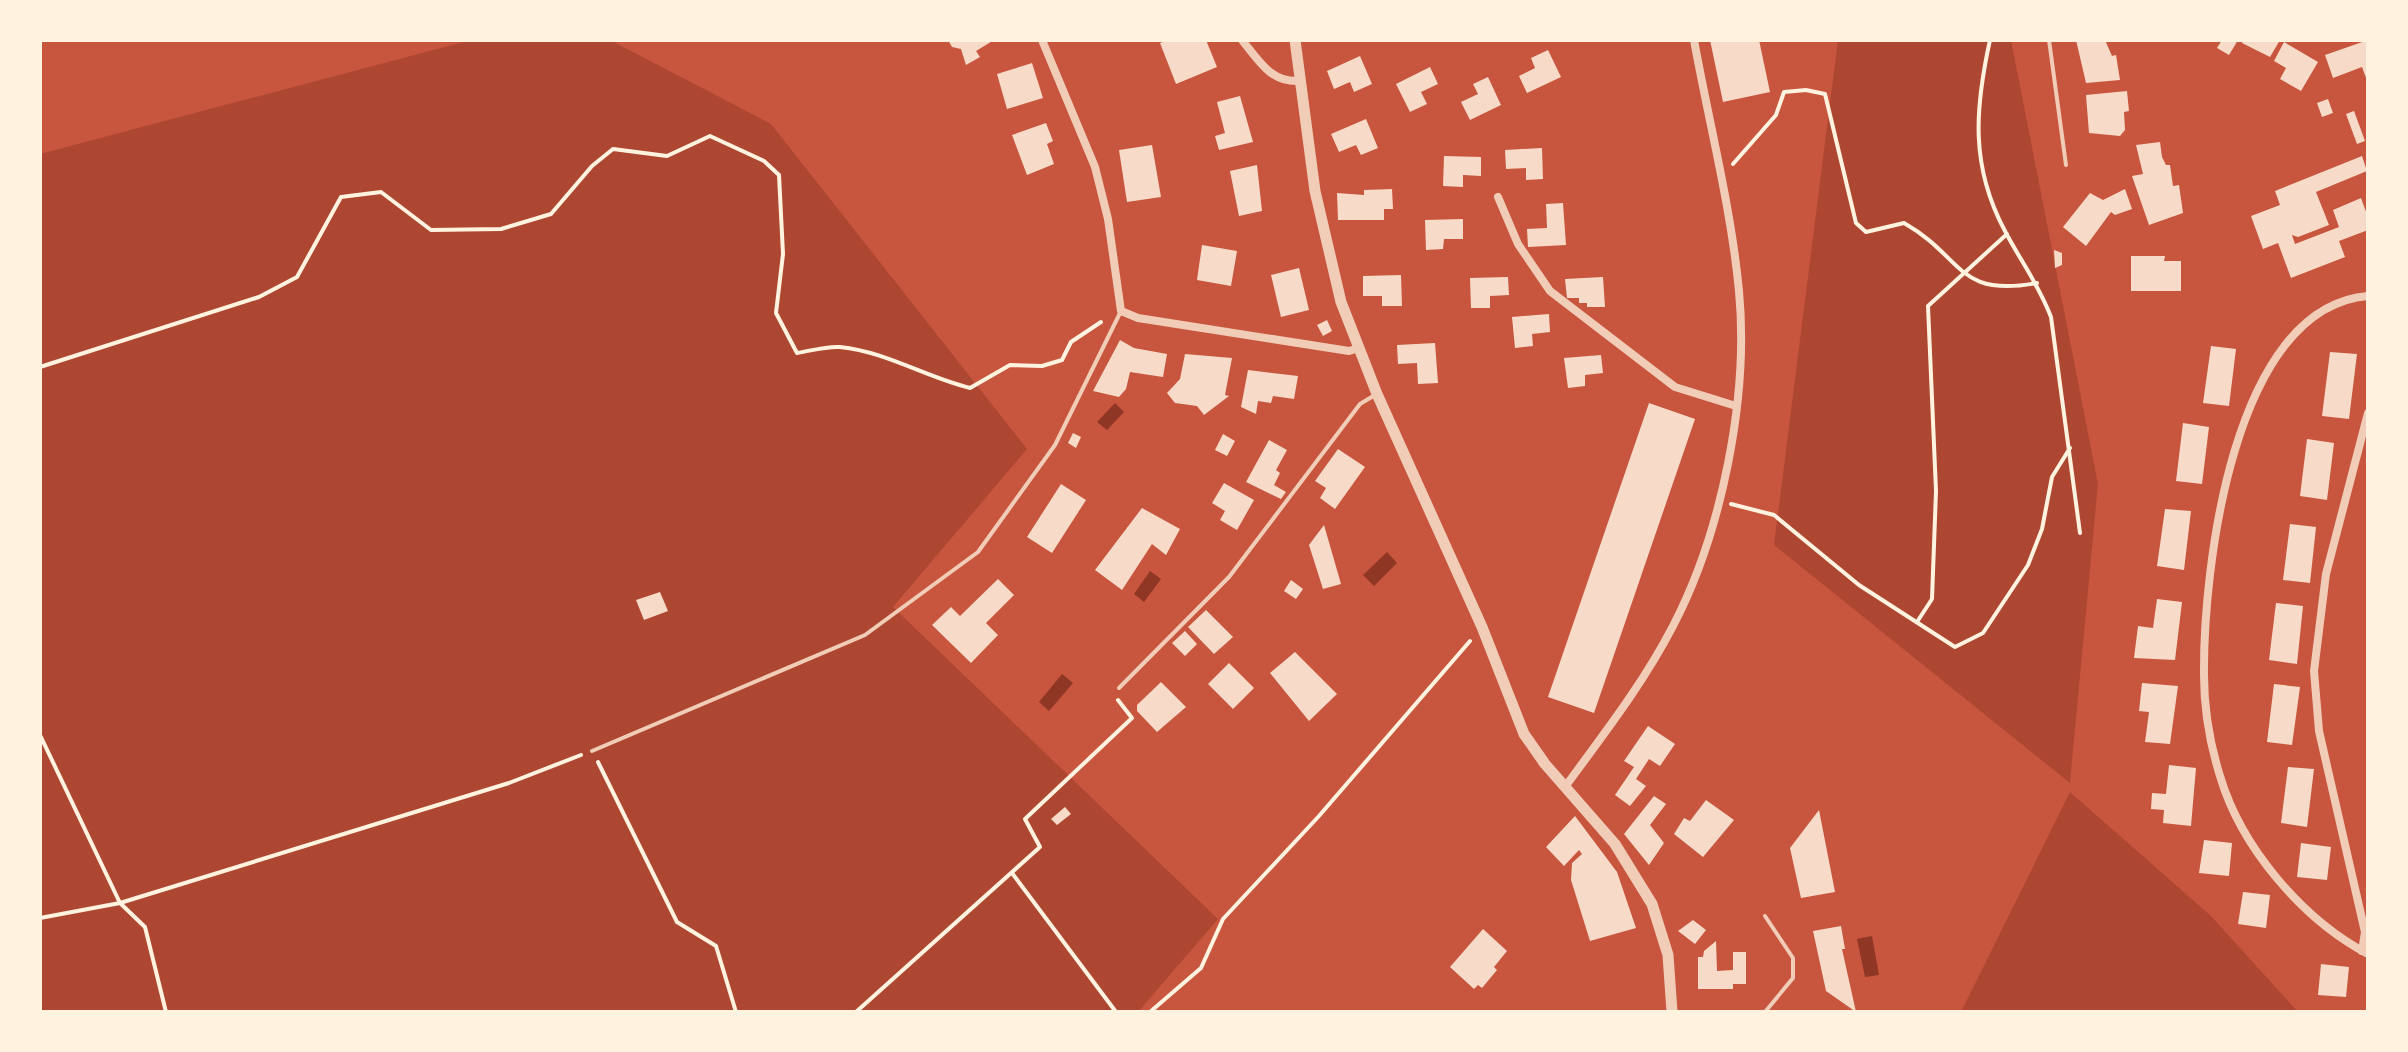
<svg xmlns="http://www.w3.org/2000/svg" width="2408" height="1052" viewBox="0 0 2408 1052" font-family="Overpass,sans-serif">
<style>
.green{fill:#ae4732}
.water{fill:#8f3625}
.building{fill:#f7dbc8}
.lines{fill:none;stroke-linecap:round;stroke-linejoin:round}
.path{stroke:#fff3e0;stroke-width:4}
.service{stroke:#f1ccb7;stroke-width:4}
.minor{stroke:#f1ccb7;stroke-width:8}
.tertiary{stroke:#f1ccb7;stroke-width:11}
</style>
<rect width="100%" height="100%" fill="#c8553d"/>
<g class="green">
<path d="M471 40H610L771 124 1027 449 893 607 1218 919 1138 1012H40V154Z"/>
<path d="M1838 40H2011L2098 484 2070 783 1774 545Z"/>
<path d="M2070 792 2211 916 2298 1012H1961Z"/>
</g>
<g class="water">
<path d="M1115 403 1124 412 1107 430 1097 422Z"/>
<path d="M1387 552 1397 563 1374 586 1363 575Z"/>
<path d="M1150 571 1161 579 1144 602 1134 594Z"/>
<path d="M1062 674 1073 683 1049 711 1039 702Z"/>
<path d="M1872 936 1879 975 1865 977 1857 939Z"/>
</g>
<g class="building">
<path d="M948 40H994L976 51 980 57 966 65 961 49 952 47Z"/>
<path d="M1168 40H1206L1217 67 1176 84 1160 43Z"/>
<path d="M1710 40H1759L1770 92 1723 102Z"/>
<path d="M2076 40H2105L2112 56 2116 55 2120 80 2086 83Z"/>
<path d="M2222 40H2238L2229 55 2217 48Z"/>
<path d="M2243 40H2280L2270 57 2242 43Z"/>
<path d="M2368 40V83L2362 67 2333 78 2325 55Z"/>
<path d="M2284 42 2318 62 2301 91 2280 79 2286 68 2274 61Z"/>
<path d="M1548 50 1561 77 1527 93 1519 76 1535 68 1531 58Z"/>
<path d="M1360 56 1372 84 1354 92 1350 82 1334 89 1327 71Z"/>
<path d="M1032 63 1043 98 1007 109 997 74Z"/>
<path d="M1430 67 1438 84 1421 92 1427 104 1410 112 1396 84Z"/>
<path d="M1488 77 1501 105 1470 120 1461 102 1478 94 1473 84Z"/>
<path d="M2127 91 2129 111 2124 112 2125 130 2120 136 2089 133 2086 95Z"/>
<path d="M1240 96 1253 142 1219 150 1215 136 1225 133 1217 102Z"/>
<path d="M2328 99 2333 113 2322 117 2317 103Z"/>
<path d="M2354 111 2365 141 2357 144 2346 114Z"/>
<path d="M1366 119 1378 148 1361 155 1356 145 1339 152 1331 134Z"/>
<path d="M1046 123 1053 141 1047 144 1054 164 1027 175 1012 135Z"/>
<path d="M2160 142 2162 157 2166 165H2170L2173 186 2179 185 2183 213 2149 225 2132 176 2143 174 2136 145Z"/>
<path d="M1152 145 1161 197 1127 202 1119 150Z"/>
<path d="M1542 148 1543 179 1526 180V168L1506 169 1505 150Z"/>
<path d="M1444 156 1481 157V176L1463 175V187L1443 186Z"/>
<path d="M2362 156 2367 171 2316 192 2329 225 2298 237 2292 235 2295 244 2339 227 2333 210 2361 198 2368 217V230L2339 241 2345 257 2291 278 2278 243 2263 249 2251 216 2280 205 2275 191Z"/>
<path d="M1257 165 1262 211 1239 216 1230 171Z"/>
<path d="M1392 189 1393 209H1384V220H1338L1337 193 1364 195V190Z"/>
<path d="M2125 189 2132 209 2115 215 2111 212 2086 246 2063 227 2090 193 2103 200Z"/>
<path d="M1563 203 1566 245 1528 247 1527 229 1547 228 1546 204Z"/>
<path d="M1463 219V239H1444L1443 249 1426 250 1425 220Z"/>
<path d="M1202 245 1237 251 1231 286 1197 280Z"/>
<path d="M2054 250 2062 253V265L2055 268Z"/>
<path d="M2131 256H2165L2164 261H2181V291H2131Z"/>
<path d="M1299 268 1309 310 1281 317 1271 275Z"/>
<path d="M1401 275 1402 306H1382V296H1363V276Z"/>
<path d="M1508 277 1509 295 1490 296V308H1471L1470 278Z"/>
<path d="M1603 277 1605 307H1587V303H1579V298H1567L1565 279Z"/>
<path d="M1549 314 1550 332 1532 334 1533 346 1515 348 1512 317Z"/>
<path d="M1327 320 1332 331 1323 336 1317 325Z"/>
<path d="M1120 340 1134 348 1167 354 1163 377 1130 372 1126 389 1119 397 1093 391Z"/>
<path d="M1435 343 1438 383 1418 384 1417 363 1398 364 1397 345Z"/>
<path d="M2211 346 2236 349 2229 406 2203 403Z"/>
<path d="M2330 352 2357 354 2349 419 2322 416Z"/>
<path d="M1185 354 1232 358 1225 395 1229 396 1204 415 1197 406 1175 403 1167 393 1180 379Z"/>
<path d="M1601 355 1603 373 1585 375V386L1568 388 1564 358Z"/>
<path d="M1248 370 1298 376 1294 399 1273 396 1271 403 1258 401 1256 414 1241 407Z"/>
<path d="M1649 403 1695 419 1594 713 1548 697Z"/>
<path d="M2183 423 2209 427 2202 484 2176 481Z"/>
<path d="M1073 433 1081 437 1076 448 1068 443Z"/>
<path d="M1223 434 1235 441 1227 456 1215 450Z"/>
<path d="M2307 439 2334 443 2327 500 2300 496Z"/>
<path d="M1269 440 1287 450 1276 470 1280 473 1274 485 1286 492 1281 499 1246 482Z"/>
<path d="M1338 449 1365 467 1335 509 1320 498 1326 488 1315 481Z"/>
<path d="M1224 483 1254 500 1237 530 1220 520 1225 511 1212 503Z"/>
<path d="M1061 484 1086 500 1052 553 1027 537Z"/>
<path d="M1142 508 1180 529 1166 555 1152 544 1122 590 1095 570Z"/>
<path d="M2165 509 2191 511 2184 570 2157 566Z"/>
<path d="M2290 524 2316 527 2310 583 2283 580Z"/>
<path d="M1324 525 1341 584 1323 589 1309 545Z"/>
<path d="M998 579 1014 595 986 623 998 635 971 663 932 625 951 607 960 616Z"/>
<path d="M1291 580 1303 589 1296 599 1284 591Z"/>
<path d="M660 592 668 611 644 620 636 600Z"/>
<path d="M2157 599 2182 602 2175 660 2134 658 2138 626 2153 628Z"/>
<path d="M2276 603 2303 606 2297 664 2269 660Z"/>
<path d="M1206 610 1233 637 1214 654 1188 627Z"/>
<path d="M1185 631 1197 644 1185 656 1172 643Z"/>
<path d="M1295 652 1337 694 1309 721 1270 673Z"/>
<path d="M1229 663 1254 688 1233 709 1208 684Z"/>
<path d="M1161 682 1186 707 1157 732 1137 711V705Z"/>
<path d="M2142 683 2178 686 2170 744 2145 742 2149 712 2139 711Z"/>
<path d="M2274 684 2300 687 2292 745 2267 742Z"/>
<path d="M1648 726 1675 744 1660 766 1649 759 1636 779 1646 786 1630 806 1615 795 1634 767 1624 761Z"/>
<path d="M2169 765 2196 768 2191 826 2163 823 2164 810 2151 809 2152 793 2166 794Z"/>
<path d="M2288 767 2314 769 2307 827 2281 823Z"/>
<path d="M1654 796 1666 804 1650 825 1664 843 1649 865 1624 834Z"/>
<path d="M1706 800 1734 820 1703 857 1674 834 1684 818 1690 821Z"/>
<path d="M1065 807 1071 814 1057 825 1051 819Z"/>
<path d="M1819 810 1835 892 1801 898 1790 848Z"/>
<path d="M1575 816 1617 872 1636 928 1590 941 1571 880 1572 863 1582 854 1579 850 1564 866 1546 847Z"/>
<path d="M2204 840 2232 843 2229 876 2199 873Z"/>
<path d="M2301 843 2331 847 2327 880 2297 877Z"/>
<path d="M2243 892 2270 895 2266 928 2238 924Z"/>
<path d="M1693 920 1706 930 1695 944 1678 931Z"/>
<path d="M1841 926 1845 949H1842L1856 1012 1826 991 1813 931Z"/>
<path d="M1483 929 1507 951 1494 967 1497 970 1482 988 1478 985 1474 989 1450 967Z"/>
<path d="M1716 941 1717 971 1733 970V952H1746V984H1733V989H1698V957H1703L1704 951Z"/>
<path d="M2321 964 2349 967 2346 997 2318 995Z"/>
</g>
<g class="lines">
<g class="path">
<path d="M1990 40C1975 108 1970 166 2005 231 2020 260 2039 285 2051 317L2080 533"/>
<path d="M1733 164 1776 115 1784 92 1806 90 1825 94 1856 223 1866 232 1904 223C1964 257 1956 298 2037 283"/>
<path d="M40 367 259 297 297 277 341 197 381 192 431 230 501 229 551 214 592 166 613 149 667 156 710 136 764 161 779 175 783 254 776 313 797 353C810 351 826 346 840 347 887 352 925 377 970 388L1010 365 1042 366 1062 360 1071 342 1101 322"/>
<path d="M1731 504 1774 515 1859 585 1955 647 1983 633 2028 565 2042 529 2052 477 2070 448"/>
<path d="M1917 622 1932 599 1936 491 1928 306 2007 234"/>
<path d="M40 735 120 903 145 927 166 1012"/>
<path d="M598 762 677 922 716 946 736 1012"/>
<path d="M1012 873 1116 1012"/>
<path d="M40 918 120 903 509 783 581 755"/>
<path d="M856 1012 1040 847 1025 819 1132 718 1118 700"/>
<path d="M1150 1012 1201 968 1223 919 1319 816 1470 641"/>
</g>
<g class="service">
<path d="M2049 40 2066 165"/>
<path d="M1119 688 1229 577 1360 404 1375 395"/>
<path d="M592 751 865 635 978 552 1055 445 1121 311"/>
<path d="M1765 1012 1793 978V958L1765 916"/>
</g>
<g class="minor">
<path d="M1042 40 1095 167 1108 219 1121 311 1138 318 1349 351 1359 348"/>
<path d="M1242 40C1259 61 1271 83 1300 81"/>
<path d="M1498 197 1518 244 1550 291 1675 387 1736 406"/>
<path d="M2368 296C2232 307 2203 572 2204 675 2204 709 2210 744 2220 776 2241 847 2302 919 2368 954"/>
<path d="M1565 787C1603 735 1643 684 1673 626 1722 532 1749 397 1739 291 1731 207 1709 123 1694 40"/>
<path d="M2362 951 2365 932 2319 731 2314 671 2326 574 2368 413"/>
</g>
<path class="tertiary" d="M1295 40 1315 191 1341 302 1377 394 1482 627 1524 734 1545 764 1615 844 1652 904 1668 955 1672 1012"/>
</g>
<rect width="2408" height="1052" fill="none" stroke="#fff3e0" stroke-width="84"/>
</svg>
